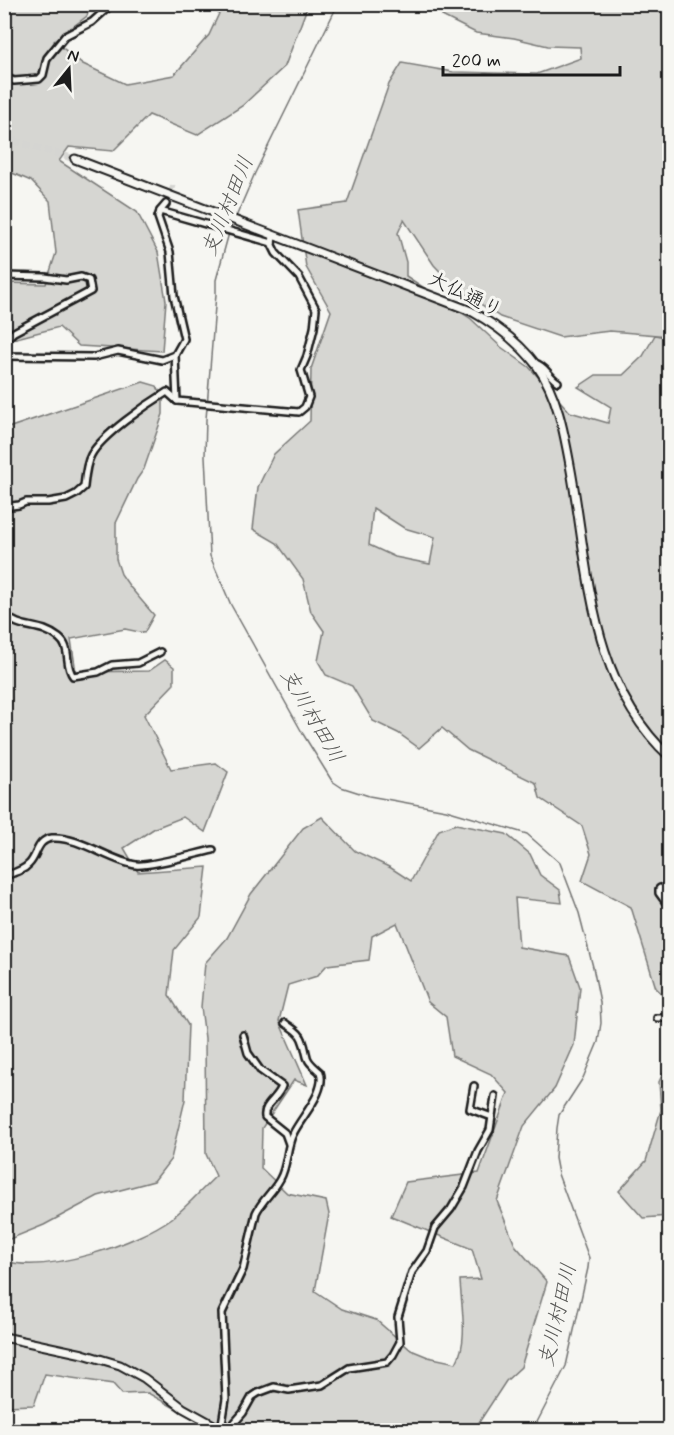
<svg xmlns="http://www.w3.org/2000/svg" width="674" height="1435" viewBox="0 0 674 1435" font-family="Mynerve,'Klee One',sans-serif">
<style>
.green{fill:#d6d6d2;stroke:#797977;stroke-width:1.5;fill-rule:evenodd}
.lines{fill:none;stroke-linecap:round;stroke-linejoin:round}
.stream{stroke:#727271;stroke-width:1.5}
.street-tunnel{stroke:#d5d5d2;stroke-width:5;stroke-dasharray:5 2.5;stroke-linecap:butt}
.secondary-tunnel{stroke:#d5d5d2;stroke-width:7;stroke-dasharray:7 3.5;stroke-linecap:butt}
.street-casing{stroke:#1c1c1c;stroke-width:10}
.secondary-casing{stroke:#1c1c1c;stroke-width:11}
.street{stroke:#f6f6f2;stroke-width:5}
.secondary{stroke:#f6f6f2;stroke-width:7}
.labels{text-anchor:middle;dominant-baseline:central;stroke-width:6;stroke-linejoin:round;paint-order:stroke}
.street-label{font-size:20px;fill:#1c1c1c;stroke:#f6f6f2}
.water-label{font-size:21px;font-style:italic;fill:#565654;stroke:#f6f6f2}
</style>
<rect width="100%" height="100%" fill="#f6f6f2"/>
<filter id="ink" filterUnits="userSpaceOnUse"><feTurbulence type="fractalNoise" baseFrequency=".0167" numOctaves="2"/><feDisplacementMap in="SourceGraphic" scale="12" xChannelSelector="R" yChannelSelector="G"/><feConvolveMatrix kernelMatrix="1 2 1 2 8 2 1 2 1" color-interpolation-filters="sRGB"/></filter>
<g filter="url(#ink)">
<g class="green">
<path d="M5 5H90L87 16 54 41 83 64 125 84 174 75 209 35 223 5H308L285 66 242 106 197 135 149 115 113 151 69 147 59 161 137 212 158 252 166 301 162 351 79 346 59 327 5 341V283L46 284 56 253 50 201 31 181 5 170Z"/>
<path d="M454 5H669V336L610 331 560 337 500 317 454 286 434 265 404 220 398 233 406 262V276L470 318 501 347 529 367 570 412 608 423 611 407 578 387 596 375H623L643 356 655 335 669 338V1000L656 988 631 907 582 881 591 854 582 826 540 798 536 783 468 750 442 728 419 748 398 733 373 721 352 686 326 675 318 661 324 631 311 612 303 579 277 543 253 529 258 487 274 454 310 421 311 369 331 311 306 267 298 210 347 203 389 84 402 63 453 72 537 74 581 58 580 47 548 46 514 38 476 33 442 16ZM373 508 404 528 435 537 430 564 395 557 369 545Z"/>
<path d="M143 382 157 386 163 400V414L144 469 137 479 116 523V559L121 574 130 587 154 615 144 633 125 629 71 639 76 672 149 671 165 660 174 667V684L144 715 171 769 216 763 228 772 205 832 183 817 155 828 124 848 138 872 207 867 201 917 174 950 169 995 188 1025 185 1100 171 1159 154 1181 98 1196 44 1225 5 1241V432L8 428Z"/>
<path d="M322 817 355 851 391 868 411 881 439 830 456 824 506 834 530 854 540 875 560 890 562 903 515 898 519 947 569 956 580 987 574 1045 555 1088 524 1126 497 1201 515 1245 547 1282 521 1367 506 1381 474 1430H214L148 1393 122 1394 113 1384 45 1374 34 1405 5 1406V1261C48 1274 136 1244 172 1218 188 1206 201 1190 216 1176L206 1154 205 1038 201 1007 205 963 227 938 251 894 303 828ZM397 923 428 1002 446 1017 452 1056 491 1074 508 1093 479 1173 406 1182 391 1216 472 1249 481 1279 460 1280C461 1306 469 1340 456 1363L428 1357 411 1350 376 1320 342 1309 315 1291 329 1214 326 1201 287 1193 261 1168 262 1128 294 1080 307 1085 279 1021 288 985 317 976 327 965 369 960 372 936Z"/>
<path d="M669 1060V1216L643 1218 619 1191 646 1161 661 1110 659 1082Z"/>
</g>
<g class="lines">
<g class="stream">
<path d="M236 217 255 173 338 4"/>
<path d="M229 233 216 280V294L206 419 205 456 210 556 231 605 303 734 332 781 341 787 369 796 446 810 527 834 560 863 579 913 593 967 600 1002 601 1023 598 1042 583 1078 559 1115 557 1128 555 1158 558 1174 585 1247 589 1258 588 1268 566 1366 533 1430"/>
</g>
<path class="street-tunnel" d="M166 204 174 183"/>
<path class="secondary-tunnel" d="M4 138 75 159"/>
<g class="street-casing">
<g id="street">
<path d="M4 77 14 81 39 79 43 75 47 58 65 36 92 22 112 4"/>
<path d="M166 204 160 211 158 217 170 252 174 296 184 339 175 355 177 401"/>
<path d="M160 211 272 243"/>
<path d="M4 276 45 277 66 280 81 277 89 280 91 291 14 332 4 341"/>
<path d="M4 356 94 357 118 351 162 360 175 355"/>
<path d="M535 363C546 366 549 377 558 382"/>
<path d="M4 507 19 505 26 502H48L66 499 76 494 84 487C85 477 86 464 91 455 102 435 146 405 167 392L177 401 299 412 305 407 309 397 301 370 307 356 314 328 316 309 299 277 276 253 272 245 273 235"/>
<path d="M4 614C21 631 39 622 59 638 72 648 64 665 73 676L98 672 112 665 138 663 160 652"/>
<path d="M4 876C13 873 23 871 29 864 38 855 36 840 52 838 79 836 110 861 136 865 149 867 198 853 213 850"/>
<path d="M670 892 660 888 659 889V893L670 908"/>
<path d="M657 1018H670"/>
<path d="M243 1035 248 1053 260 1070 282 1086C278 1099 263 1104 265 1117L285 1133 289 1144"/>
<path d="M474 1086 470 1109 492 1117"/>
<path d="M221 1430 226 1399 222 1313 243 1269 256 1213C262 1200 273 1192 280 1179 288 1165 286 1148 293 1134 301 1117 327 1091 320 1072 301 1056 310 1058 302 1039 299 1031 291 1028 285 1023"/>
<path d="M228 1430 243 1413 252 1397 258 1393 274 1387 289 1390 322 1385 349 1368 387 1362 393 1355 400 1342 398 1317 412 1272 427 1251 435 1228 451 1209 464 1187 478 1151 490 1130 495 1096"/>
</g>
</g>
<g class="secondary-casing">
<g id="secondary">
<path d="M75 159 471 311C496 325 519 342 537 366 557 394 564 432 570 465 589 565 588 682 670 757"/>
<path d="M4 1337 83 1354 120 1365 144 1378 183 1408 221 1429"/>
</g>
</g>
<use href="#street" class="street"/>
<use href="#secondary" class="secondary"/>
</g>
</g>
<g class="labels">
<g class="street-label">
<text transform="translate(465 295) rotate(26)">大仏通り</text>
</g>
<g class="water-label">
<text transform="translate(228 206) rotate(-68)">支川村田川</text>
<text transform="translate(312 716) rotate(60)">支川村田川</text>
<text transform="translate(558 1315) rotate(-77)">支川村田川</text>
</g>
</g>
<rect width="674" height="1435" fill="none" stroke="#f6f6f2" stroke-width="24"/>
<rect x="12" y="12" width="650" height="1411" fill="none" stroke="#1c1c1c" stroke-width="2" filter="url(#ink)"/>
<g transform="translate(69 69) rotate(18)" stroke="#f6f6f2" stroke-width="4.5" paint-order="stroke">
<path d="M0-4.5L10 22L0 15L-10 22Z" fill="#1c1c1c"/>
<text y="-9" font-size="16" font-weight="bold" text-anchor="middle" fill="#1c1c1c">N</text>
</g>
<path d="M443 66v9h177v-9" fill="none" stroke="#1c1c1c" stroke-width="3"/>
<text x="452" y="66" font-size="18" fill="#1c1c1c" stroke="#f6f6f2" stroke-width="4.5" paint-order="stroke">200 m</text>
</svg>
